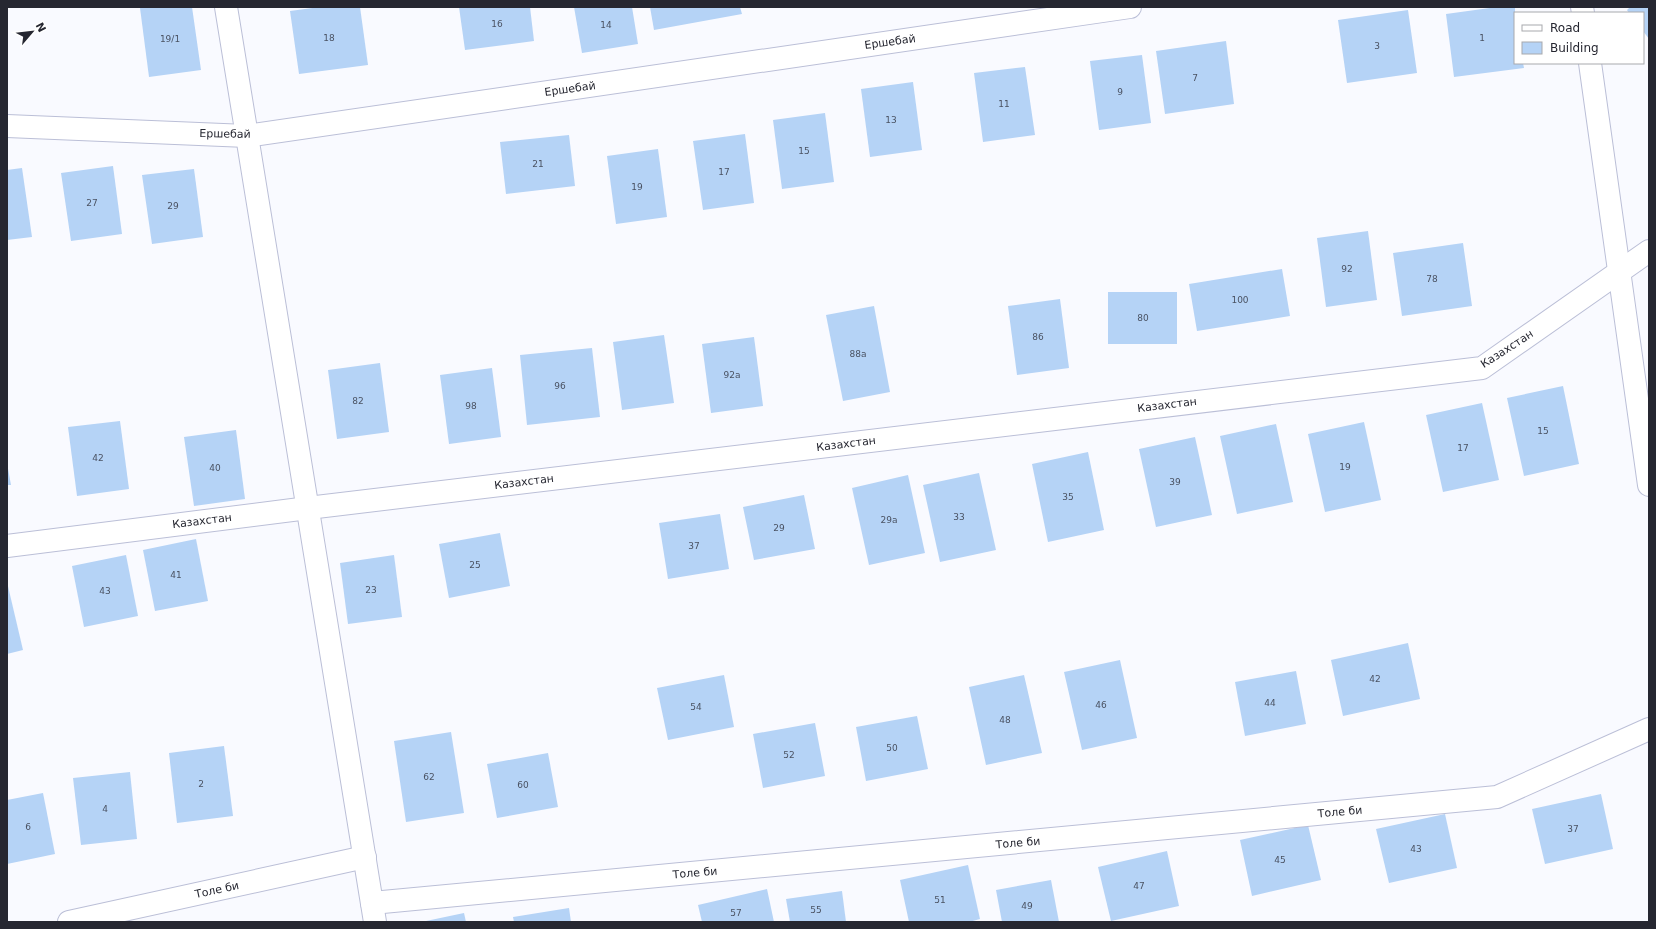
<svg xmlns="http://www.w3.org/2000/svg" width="1656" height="929" viewBox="0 0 1656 929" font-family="'DejaVu Sans',sans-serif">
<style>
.building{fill:#b5d3f6}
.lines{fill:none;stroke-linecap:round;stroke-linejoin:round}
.minor-casing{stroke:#bbbfd7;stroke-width:24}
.tertiary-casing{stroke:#bbbfd7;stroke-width:24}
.minor{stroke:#fff;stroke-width:22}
.tertiary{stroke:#fff;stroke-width:22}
.labels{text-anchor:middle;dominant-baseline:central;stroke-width:3;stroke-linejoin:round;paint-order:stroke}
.number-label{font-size:9px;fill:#4a5262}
.street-label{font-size:11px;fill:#262731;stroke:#fff}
</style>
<rect width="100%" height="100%" fill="#f9faff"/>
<g class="building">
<path d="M148 7H192L201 70 149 77 140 8Z"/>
<path d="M320 7H360L368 65 299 74 290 11Z"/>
<path d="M459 7H530L534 41 465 50Z"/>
<path d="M574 7H632L638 44 582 53Z"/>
<path d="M650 7H740L742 14 654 30Z"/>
<path d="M1497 7H1515V63H1523L1524 68 1454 77 1446 14Z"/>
<path d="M1630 7H1649V39L1643 31V13H1629L1627 10Z"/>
<path d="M1408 10 1417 73 1347 83 1338 20Z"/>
<path d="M1226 41 1234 104 1165 114 1156 51Z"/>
<path d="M1142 55 1151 123 1099 130 1090 61Z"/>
<path d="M1025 67 1035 135 983 142 974 73Z"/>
<path d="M913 82 922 150 870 157 861 89Z"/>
<path d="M825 113 834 182 782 189 773 120Z"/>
<path d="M745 134 754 203 703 210 693 141Z"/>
<path d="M569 135 575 186 506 194 500 142Z"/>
<path d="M658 149 667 217 616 224 607 156Z"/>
<path d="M113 166 122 234 71 241 61 173Z"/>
<path d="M22 168 32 237 7 240V170Z"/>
<path d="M194 169 203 237 152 244 142 175Z"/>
<path d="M1368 231 1377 300 1326 307 1317 238Z"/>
<path d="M1463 243 1472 306 1402 316 1393 253Z"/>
<path d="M1282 269 1290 316 1197 331 1189 284Z"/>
<rect x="1108" y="292" width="69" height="52"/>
<path d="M1060 299 1069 368 1017 375 1008 306Z"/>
<path d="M874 306 890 392 843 401 826 315Z"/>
<path d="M664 335 674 403 622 410 613 342Z"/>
<path d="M754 337 763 406 711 413 702 344Z"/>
<path d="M592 348 600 417 527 425 520 355Z"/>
<path d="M380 363 389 432 337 439 328 370Z"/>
<path d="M492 368 501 437 449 444 440 375Z"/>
<path d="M1563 386 1579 464 1524 476 1507 398Z"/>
<path d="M1482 403 1499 480 1443 492 1426 415Z"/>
<path d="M120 421 129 489 77 496 68 427Z"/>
<path d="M1364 422 1381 500 1325 512 1308 434Z"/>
<path d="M1276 424 1293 502 1237 514 1220 436Z"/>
<path d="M236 430 245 499 194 506 184 437Z"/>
<path d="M1195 437 1212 515 1156 527 1139 449Z"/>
<path d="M1088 452 1104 530 1048 542 1032 464Z"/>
<path d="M7 463 11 485H7Z"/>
<path d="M979 473 996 550 940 562 923 485Z"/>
<path d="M908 475 925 553 869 565 852 488Z"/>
<path d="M804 495 815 549 754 560 743 507Z"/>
<path d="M720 514 729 569 668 579 659 523Z"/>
<path d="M500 533 510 586 449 598 439 544Z"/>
<path d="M196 539 208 601 155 611 143 550Z"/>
<path d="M126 555 138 616 84 627 72 566Z"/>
<path d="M394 555 402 617 348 624 340 563Z"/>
<path d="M7 582 23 650 7 654Z"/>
<path d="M1408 643 1420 699 1343 716 1331 660Z"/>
<path d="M1120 660 1137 738 1082 750 1064 672Z"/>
<path d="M1296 671 1306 724 1245 736 1235 682Z"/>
<path d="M724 675 734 727 668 740 657 688Z"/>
<path d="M1024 675 1042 753 986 765 969 687Z"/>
<path d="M917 716 928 769 866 781 856 727Z"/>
<path d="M815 723 825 776 763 788 753 734Z"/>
<path d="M451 732 464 813 406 822 394 741Z"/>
<path d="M224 746 233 816 177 823 169 753Z"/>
<path d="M548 753 558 807 497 818 487 764Z"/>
<path d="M130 772 137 839 81 845 73 778Z"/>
<path d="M43 793 55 854 7 864V800Z"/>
<path d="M1601 794 1613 849 1545 864 1532 809Z"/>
<path d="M1445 814 1457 868 1389 883 1376 829Z"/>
<path d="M1308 825 1321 880 1252 896 1240 840Z"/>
<path d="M1167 851 1179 906 1111 921 1098 867Z"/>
<path d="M968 865 980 919 969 922H909L900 880Z"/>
<path d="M1051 880 1059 922H1002L996 890Z"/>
<path d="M767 889 774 922H702L698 905Z"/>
<path d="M842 891 846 922H790L786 899Z"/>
<path d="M569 908 571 922H514L513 917Z"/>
<path d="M464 913 466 922H426V921Z"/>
</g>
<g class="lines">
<g class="minor-casing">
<g id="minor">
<path d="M1582 7 1583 13"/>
<path d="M1590 63 1649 485"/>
<path d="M7 126 247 136 1130 7"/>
<path d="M7 546 308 508 1482 368 1649 251"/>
<path d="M372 903 1497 797 1649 729"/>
<path d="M69 922 365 857"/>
</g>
</g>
<g class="tertiary-casing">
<path id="tertiary" d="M226 7 375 922"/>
</g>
<use href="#minor" class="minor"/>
<use href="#tertiary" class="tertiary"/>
</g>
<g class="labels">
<g class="number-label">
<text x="497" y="24">16</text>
<text x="606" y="25">14</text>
<text x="329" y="38">18</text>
<text x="1482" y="38">1</text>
<text x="170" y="39">19/1</text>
<text x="1377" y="46">3</text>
<text x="1195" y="78">7</text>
<text x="1120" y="92">9</text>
<text x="1004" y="104">11</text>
<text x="891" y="120">13</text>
<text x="804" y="151">15</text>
<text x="538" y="164">21</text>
<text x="724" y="172">17</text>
<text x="637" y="187">19</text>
<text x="92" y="203">27</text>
<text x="173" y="206">29</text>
<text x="1347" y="269">92</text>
<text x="1432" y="279">78</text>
<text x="1240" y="300">100</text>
<text x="1143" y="318">80</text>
<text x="1038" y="337">86</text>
<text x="858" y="354">88а</text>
<text x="732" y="375">92а</text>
<text x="560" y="386">96</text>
<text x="358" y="401">82</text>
<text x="471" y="406">98</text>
<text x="1543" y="431">15</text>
<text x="1463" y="448">17</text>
<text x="98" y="458">42</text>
<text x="1345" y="467">19</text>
<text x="215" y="468">40</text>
<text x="1175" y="482">39</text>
<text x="1068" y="497">35</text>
<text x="959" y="517">33</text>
<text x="889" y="520">29а</text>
<text x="779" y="528">29</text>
<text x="694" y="546">37</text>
<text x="475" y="565">25</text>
<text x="176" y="575">41</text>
<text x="371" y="590">23</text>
<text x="105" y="591">43</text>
<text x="1375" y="679">42</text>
<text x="1270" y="703">44</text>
<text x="1101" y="705">46</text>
<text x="696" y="707">54</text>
<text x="1005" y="720">48</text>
<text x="892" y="748">50</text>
<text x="789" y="755">52</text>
<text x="429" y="777">62</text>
<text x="201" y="784">2</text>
<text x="523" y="785">60</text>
<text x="105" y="809">4</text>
<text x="28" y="827">6</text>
<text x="1573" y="829">37</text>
<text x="1416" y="849">43</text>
<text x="1280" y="860">45</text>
<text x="1139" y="886">47</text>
<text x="940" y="900">51</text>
<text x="1027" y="906">49</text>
<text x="816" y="910">55</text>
<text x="736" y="913">57</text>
</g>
<g class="street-label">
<text transform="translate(890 42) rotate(-8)">Ершебай</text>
<text transform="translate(570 89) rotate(-8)">Ершебай</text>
<text transform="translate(225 134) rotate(1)">Ершебай</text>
<text transform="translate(1507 349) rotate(-33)">Казахстан</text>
<text transform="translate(1167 405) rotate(-7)">Казахстан</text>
<text transform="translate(846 444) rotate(-7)">Казахстан</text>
<text transform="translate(524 482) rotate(-7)">Казахстан</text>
<text transform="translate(202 521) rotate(-7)">Казахстан</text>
<text transform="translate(1340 812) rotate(-5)">Толе би</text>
<text transform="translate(1018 843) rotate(-5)">Толе би</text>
<text transform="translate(695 873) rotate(-5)">Толе би</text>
<text transform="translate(217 890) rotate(-12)">Толе би</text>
</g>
</g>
<rect width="1656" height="929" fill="none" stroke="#262731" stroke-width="16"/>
<rect x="1514" y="12" width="130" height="52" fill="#ffffff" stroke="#a8a9ad"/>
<rect x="1522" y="25" width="20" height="6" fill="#ffffff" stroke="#a8a9ad"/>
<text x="1550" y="32" font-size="12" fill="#262731">Road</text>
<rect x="1522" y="42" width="20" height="12" fill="#b5d3f6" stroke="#a8a9ad"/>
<text x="1550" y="52" font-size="12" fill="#262731">Building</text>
<g transform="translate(32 32) rotate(62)" stroke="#ffffff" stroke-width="3" paint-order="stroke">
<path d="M0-3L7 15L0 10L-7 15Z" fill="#262731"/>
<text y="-6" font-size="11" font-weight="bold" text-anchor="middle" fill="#262731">N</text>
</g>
</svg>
